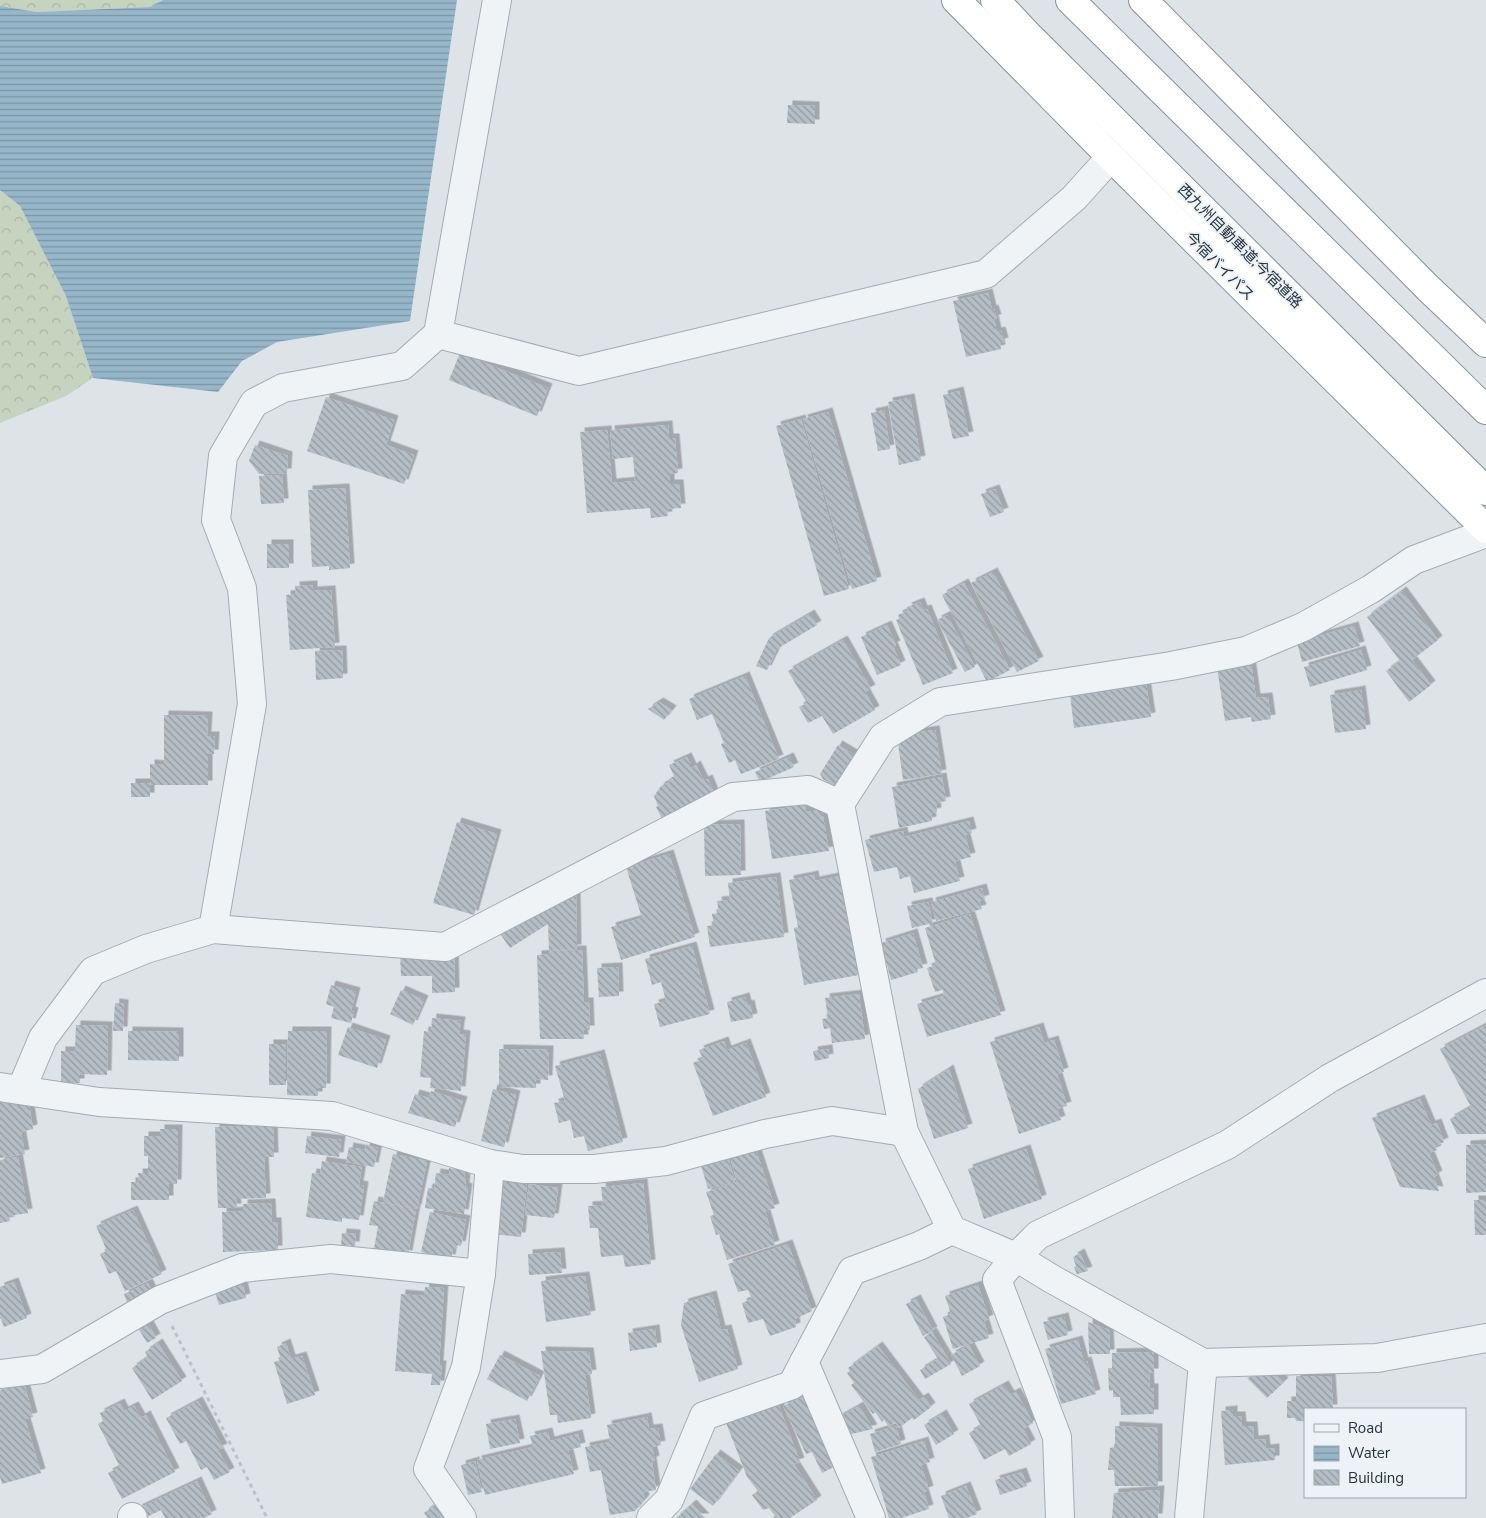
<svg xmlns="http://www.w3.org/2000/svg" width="1486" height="1518" viewBox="0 0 1486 1518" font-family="'Nunito Sans','Noto Sans JP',sans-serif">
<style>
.forest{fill:url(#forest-crowns)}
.water{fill:url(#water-rules)}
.building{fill:url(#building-back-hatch);filter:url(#shadow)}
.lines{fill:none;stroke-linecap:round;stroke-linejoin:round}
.street-casing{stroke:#a3abb2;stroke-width:30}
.highway-casing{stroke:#84939f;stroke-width:30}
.path{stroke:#bbc1c7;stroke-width:3;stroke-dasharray:4 4;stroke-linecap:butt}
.street{stroke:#f0f3f6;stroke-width:28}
.highway{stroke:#fff;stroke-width:28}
.labels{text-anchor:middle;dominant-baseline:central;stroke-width:4;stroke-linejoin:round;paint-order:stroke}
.street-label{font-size:15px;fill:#263340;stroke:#edf2f6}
</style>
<defs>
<pattern id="forest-crowns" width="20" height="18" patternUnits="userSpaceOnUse" patternTransform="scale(1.25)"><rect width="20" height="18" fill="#c6d3be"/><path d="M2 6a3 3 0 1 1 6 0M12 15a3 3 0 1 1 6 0" fill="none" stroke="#aab6a4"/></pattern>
<pattern id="water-rules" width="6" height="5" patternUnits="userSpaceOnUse" patternTransform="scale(1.25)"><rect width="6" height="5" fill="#96b7ca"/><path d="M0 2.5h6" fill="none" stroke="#7a95a5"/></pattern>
<pattern id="building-back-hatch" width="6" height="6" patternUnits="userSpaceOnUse" patternTransform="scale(1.25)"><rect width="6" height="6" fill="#b5bdc5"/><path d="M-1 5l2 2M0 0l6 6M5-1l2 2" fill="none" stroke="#939aa1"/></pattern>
<filter id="shadow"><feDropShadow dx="4.5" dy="-4.5" stdDeviation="0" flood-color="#0004"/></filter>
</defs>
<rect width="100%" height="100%" fill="#dee3e8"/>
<g class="forest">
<path d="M0 0H163L151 7 37 12 0 6Z"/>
<path d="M0 190 20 206 66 296 93 378 66 396 0 423Z"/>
</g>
<path class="water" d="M163 0H457L410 321 277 342 242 361 218 392 93 378 66 296 20 206 0 190V6L37 12 150 7Z"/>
<g class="building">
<path d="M788 105 815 106V124L787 123Z"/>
<path d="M988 293 992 310 994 309 997 319H994L997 332 1001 331 1004 342 1000 343 1001 349 966 357 953 301Z"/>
<path d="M460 353 548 388 537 416 449 380Z"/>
<path d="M959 391 969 436 953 439 943 395Z"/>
<path d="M326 397 394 420 386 445 414 455 404 484 307 451Z"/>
<path d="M910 398 921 460 899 465 888 402Z"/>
<path d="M884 410 890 449 878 451 871 413Z"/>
<path d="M828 412 877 581 852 589 803 419Z"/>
<path d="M801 419 849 589 824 596 776 426Z"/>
<path d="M668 425 669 438H675L678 473 670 474V484H679L681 508 667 509 668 516 651 518 650 508 587 513 580 432 607 430 612 483 635 481 633 457 613 459 610 430Z"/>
<path d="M255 445 288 456 287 473 259 474 249 461Z"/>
<path d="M282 475 284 503 261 504 259 476Z"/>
<path d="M345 488 350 568 329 570V566L312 567 308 490Z"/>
<path d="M995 489 1004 512 990 517 981 494Z"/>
<rect x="267" y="544" width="22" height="24"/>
<path d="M993 572 1039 661 1017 672 971 583Z"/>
<path d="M964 583 1010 670 987 682 942 595Z"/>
<path d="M313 585V591L331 590 335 647 290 650 286 595 296 594 295 586Z"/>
<path d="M1402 591 1438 640 1412 660 1431 685 1409 702 1386 671 1400 661 1367 617Z"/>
<path d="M920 602 923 610 927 609 953 673 923 685 896 620 899 619 898 615 909 610 907 607Z"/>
<path d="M810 614 817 625 777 649 767 670 756 666 769 638Z"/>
<path d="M947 615 975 667 965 672 937 620Z"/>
<path d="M887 625 896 645 893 646 901 665 877 675 861 637Z"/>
<path d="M1354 626 1360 646 1302 662 1297 642Z"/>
<path d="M843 640 871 689 865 692 875 710 833 734 822 716 808 723 799 707 807 703 788 671Z"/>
<path d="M342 650 343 678 316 680 315 651Z"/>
<path d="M1361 650 1367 670 1310 687 1304 667Z"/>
<path d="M1251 662 1256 698 1268 697 1271 719 1252 722 1251 717 1225 721 1217 667Z"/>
<path d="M745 676 779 759 741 774 735 760 729 763 721 744 724 743 712 714 697 720 689 699Z"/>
<path d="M1146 683 1151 717 1074 728 1070 694Z"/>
<path d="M1361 690 1366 729 1335 733 1330 695Z"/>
<path d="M659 702 672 710 664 720 648 709Z"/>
<path d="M164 715 208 716 207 736H215L214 754H208V785H150V764L164 765Z"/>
<path d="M935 730 942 774 903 780 897 735Z"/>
<path d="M838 745 858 757 839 789 823 779 820 774Z"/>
<path d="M687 757 692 768 696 765 704 781 708 779 716 798 664 823 656 807 658 806 654 796 661 786 670 782 669 779 674 776 669 765Z"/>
<path d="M789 757 794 767 760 782 755 772Z"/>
<path d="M942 777 946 801 936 803 937 812 931 813 932 821 899 828 892 787Z"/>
<rect x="131" y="783" width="19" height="14"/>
<path d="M805 805 806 812 822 810 829 851 772 859 765 811Z"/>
<path d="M969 821 972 833 965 835 971 857 955 861 960 881 914 893 910 876 900 879 897 867 874 872 865 840 903 831 904 837Z"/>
<path d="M457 822 497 834 474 915 433 903Z"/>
<path d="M740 824 741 875 705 876 704 825Z"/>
<path d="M669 854 695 937 621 960 611 927 642 918 626 867Z"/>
<path d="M814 875 815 881 845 875 864 974 804 985 794 928 798 927 789 880Z"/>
<path d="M776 877 784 937 710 947 707 926 714 925 712 914 719 913 717 901 730 900 728 883Z"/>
<path d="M982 888 985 899 979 901 982 909 936 921 931 902Z"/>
<path d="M548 895H576L577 949 549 950 548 924 510 948 496 928Z"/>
<path d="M928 902 933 923 912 928 907 906Z"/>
<path d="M970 914 1001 1015 927 1037 917 1004 944 996 943 990 935 992 927 968 936 965 925 928Z"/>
<path d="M913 933 923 968 917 969 918 972 891 980 881 943Z"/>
<path d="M692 946 710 1014 660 1027 654 1004 666 1001 661 982 652 985 645 959Z"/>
<path d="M582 950 584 1002H589L590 1030H583L584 1039H540L537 955 550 954 549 951Z"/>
<path d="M454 951 455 992 432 993V976H401L400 953Z"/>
<path d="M618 967 619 996 599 997 597 968Z"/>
<path d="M331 985 356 992 351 1011 354 1012 351 1023 331 1018 334 1007 326 1004Z"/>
<path d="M401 990 424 1000 413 1025 390 1014Z"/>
<path d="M859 994 865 1039 832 1043 830 1028 824 1029 822 1019 828 1018 825 998Z"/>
<path d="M745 997 747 1005 750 1004 753 1018 731 1022 727 1002Z"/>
<path d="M115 1003 124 1004 123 1031H113Z"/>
<path d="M432 1018 461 1021 459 1034 466 1035 461 1091 430 1088 431 1078 420 1077 424 1031 431 1032Z"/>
<path d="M76 1025 108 1026 107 1075 80 1074V1083H61V1051H80L75 1050Z"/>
<path d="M1486 1025V1134H1457L1450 1119 1471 1107 1440 1049Z"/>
<path d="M348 1027 386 1040 377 1068 338 1055Z"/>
<path d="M1039 1027 1044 1043 1054 1040 1064 1072 1057 1074 1067 1106 1057 1109 1061 1120 1019 1134 990 1042Z"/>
<path d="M128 1031 179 1032V1061L128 1060Z"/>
<path d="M288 1031H327L326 1088H318V1096L287 1095Z"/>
<path d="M724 1041 727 1050 746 1043 766 1097 713 1116 693 1063 703 1059 699 1050Z"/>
<rect x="269" y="1044" width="17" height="41"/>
<path d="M499 1049 549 1050 548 1080 536 1079V1088L499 1087Z"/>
<path d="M828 1049 829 1058 815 1061 813 1051Z"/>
<path d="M600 1054 623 1142 588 1151 584 1136 574 1138 570 1120 559 1123 554 1103 565 1101 555 1066Z"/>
<path d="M949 1069 968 1128 934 1139 918 1089Z"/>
<path d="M493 1089 516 1095 504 1147 481 1141Z"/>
<path d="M431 1091 463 1101 455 1127 408 1113 415 1094 429 1098Z"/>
<path d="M1420 1099 1431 1125 1437 1123 1444 1142 1435 1146 1437 1150 1429 1153 1438 1175 1434 1177 1439 1191 1400 1187 1372 1118Z"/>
<path d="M13 1100 14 1105 29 1103 33 1129 21 1132 25 1154 0 1158V1102Z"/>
<path d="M273 1125 274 1157H264L266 1198 236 1199 237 1208H218L215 1127Z"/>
<path d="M160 1129H178L177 1184H169V1200H131V1182H139L138 1173H148V1156H144V1136H160Z"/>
<path d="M307 1136 341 1140 339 1157 305 1153Z"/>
<path d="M753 1141 775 1208 765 1211 775 1245 727 1260 719 1234 716 1235 710 1216 714 1215 706 1192 737 1182 728 1149Z"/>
<path d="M1486 1144V1192L1466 1193V1145Z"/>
<path d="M366 1145 378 1148 374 1167 346 1162 349 1147 365 1150Z"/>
<path d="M1026 1149 1042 1199 984 1219 968 1169Z"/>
<path d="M726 1150 735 1182 708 1189 699 1159Z"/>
<path d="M393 1154 427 1161 417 1209 383 1202Z"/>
<path d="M18 1157 28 1213 9 1216 10 1221 0 1223V1160Z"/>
<path d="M322 1161 362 1167 359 1185 364 1186 359 1220 342 1218V1222L306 1217 312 1173 320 1174Z"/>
<path d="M449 1168 465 1170 464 1178H466L465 1187 468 1188 464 1214 425 1208 428 1188 434 1189 436 1173 449 1175Z"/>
<path d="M504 1181 527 1183 521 1237 492 1234 497 1188Z"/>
<path d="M643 1183 651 1264 625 1267 623 1255 601 1257 598 1228H590L588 1206 603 1205 601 1187Z"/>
<path d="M529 1184 558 1188 554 1218 525 1215Z"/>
<path d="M1474 1200H1486V1235H1475Z"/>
<path d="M374 1201 416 1209 408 1255 374 1249 378 1226 369 1225Z"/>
<path d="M271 1203 272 1222H277L278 1250 223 1252 222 1212 243 1211V1204Z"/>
<path d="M133 1210 162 1274 125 1291 116 1271 109 1274 100 1254 107 1251 96 1226Z"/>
<path d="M430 1212 466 1220 461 1246 457 1245 456 1249H453L451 1259 421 1252Z"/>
<path d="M342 1233 356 1234 355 1246 341 1245Z"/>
<path d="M788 1244 812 1311 795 1319 796 1327 770 1336 763 1319 748 1323 742 1303 752 1299 748 1290 738 1292 728 1264Z"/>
<path d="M560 1252 562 1273 529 1275 528 1254Z"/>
<path d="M1080 1253 1088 1271 1077 1274 1074 1267 1076 1266 1073 1257Z"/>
<path d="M585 1276 591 1315 546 1322 541 1281Z"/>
<path d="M242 1281 246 1298 219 1305 214 1288Z"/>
<path d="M14 1282 27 1318 4 1327 1 1319H0V1287Z"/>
<path d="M148 1283 153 1293 128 1305 124 1294Z"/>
<path d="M978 1285 989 1319 984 1321 989 1338 953 1349 943 1317 951 1314 945 1296Z"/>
<path d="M425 1287 444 1288 439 1365H442L440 1385H431L432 1374 395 1371 401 1294 424 1296Z"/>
<path d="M712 1295 721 1330 727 1329 738 1369 699 1382 681 1325 684 1303Z"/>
<path d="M916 1299 933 1331 923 1336 906 1304Z"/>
<path d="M1064 1317 1068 1335 1048 1340 1043 1322Z"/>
<path d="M147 1321 156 1338 147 1343 137 1326Z"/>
<path d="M1088 1322 1109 1330 1110 1354H1089Z"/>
<path d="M655 1329 657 1347 630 1351 628 1333Z"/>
<path d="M932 1332 951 1364 925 1379 920 1370 938 1359 924 1337Z"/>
<path d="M1078 1340 1084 1362 1087 1361 1096 1394 1061 1404 1045 1349Z"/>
<path d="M158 1343 182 1381 152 1400 132 1368 148 1357 145 1352Z"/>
<path d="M286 1343 291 1359 302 1356 315 1395 287 1404 274 1362 281 1360 277 1347Z"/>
<path d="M969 1345 980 1366 962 1376 951 1355Z"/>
<path d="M878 1346 919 1400 924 1397 931 1407 914 1420 912 1418 899 1428 895 1422 889 1427 884 1420 882 1422 875 1412 873 1414 851 1385 854 1383 847 1373 850 1371 848 1368Z"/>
<path d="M541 1351 589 1352 592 1374 585 1375 591 1418 558 1423 557 1415H550Z"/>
<path d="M1154 1352V1373H1149L1150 1388H1154V1414L1121 1415 1120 1397H1113V1390L1109 1391 1108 1368H1112V1353Z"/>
<path d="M500 1355 540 1376 527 1401 487 1379Z"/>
<path d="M1272 1370 1284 1382 1267 1398 1247 1378Z"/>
<path d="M1296 1376H1331L1333 1409H1305V1421H1296L1295 1418H1287V1401H1296Z"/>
<path d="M24 1383 33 1417 25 1419 41 1473 2 1484 0 1477V1390Z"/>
<path d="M1004 1385 1010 1395 1016 1392 1033 1423 1023 1429 1031 1444 1009 1456 1005 1449 984 1460 969 1433 981 1426 969 1404Z"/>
<path d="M805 1396 840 1464 822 1473 812 1452 806 1454 783 1406Z"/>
<path d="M198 1401 223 1448 218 1450 230 1472 214 1480 207 1467 201 1470 186 1441 180 1444 166 1418Z"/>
<path d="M777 1401 800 1462 794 1464 817 1500 790 1518H773L775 1516 769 1508 763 1510 752 1495 758 1491 747 1477 723 1415Z"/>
<path d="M120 1403 124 1411 134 1406 141 1418 146 1415 175 1472 122 1499 108 1473 120 1467 98 1424 103 1421 100 1413Z"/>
<path d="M859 1406 873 1429 847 1435 838 1418Z"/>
<path d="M1233 1410V1416H1241L1242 1426H1253L1254 1440 1265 1439 1266 1449 1275 1448V1460L1225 1465 1221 1411Z"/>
<path d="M942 1414 954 1434 936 1445 924 1425Z"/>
<path d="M647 1417 649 1429 658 1428 661 1445 652 1447 655 1460 652 1461 656 1490 643 1492 645 1499 635 1511 610 1515 601 1470 590 1472 585 1447 610 1442 607 1425Z"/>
<path d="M515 1419 520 1443 490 1449 486 1424Z"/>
<path d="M896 1426 901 1444 875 1452 870 1434Z"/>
<path d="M1115 1426 1158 1428V1486H1115L1114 1470H1108L1110 1448 1115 1447Z"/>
<path d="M548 1432 550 1441 578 1434 581 1447 568 1450 574 1474 485 1495 477 1460 533 1447 530 1436Z"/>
<path d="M924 1441 930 1462 921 1465 929 1490 924 1492 929 1509 901 1518H889L871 1457Z"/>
<path d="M716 1454 739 1471 713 1506 690 1489Z"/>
<path d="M475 1461 482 1492 468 1495 461 1465Z"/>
<path d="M1022 1472 1027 1486 1000 1495 995 1480Z"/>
<path d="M197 1481 212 1514 204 1518H165L161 1510 145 1518 137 1509Z"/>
<path d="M966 1486 977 1514 967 1518H949L941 1496Z"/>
<path d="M1160 1490 1158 1518H1112L1114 1493Z"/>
<path d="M692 1504 705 1518H676Z"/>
<path d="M435 1505 445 1518H428L424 1513Z"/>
</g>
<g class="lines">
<g class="street-casing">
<g id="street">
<path d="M438 334 579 371 986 274 1074 198 1111 157"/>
<path d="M1486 533 1414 560 1371 589 1303 627 1246 651 1171 666 940 702 883 737 840 804 904 1132 952 1230 1016 1257 1052 1279 1203 1363 1377 1358 1486 1338"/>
<path d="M213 929 252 704 242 588 216 520 223 456 254 403 283 388 402 366 438 334 497 0"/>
<path d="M0 1087 99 1102 332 1116 490 1164 523 1169H594L666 1161 765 1134 832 1121 904 1132"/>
<path d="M21 1090 43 1038 93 971 146 949 213 929 445 947 733 797 808 790 840 804"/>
<path d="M804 1362 871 1518"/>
<path d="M0 1374 42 1369 160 1300 242 1268 331 1259 481 1274"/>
<path d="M132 1517 133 1518"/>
<path d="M462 1518 428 1469 466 1367 481 1274 490 1164"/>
<path d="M651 1518 669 1500 704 1416 792 1385 852 1271 919 1246 952 1230"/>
<path d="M1060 1518 1057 1437 997 1280 1016 1257 1038 1235 1227 1145 1330 1078 1486 993"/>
<path d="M1189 1518 1203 1363"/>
</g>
</g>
<g class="highway-casing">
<g id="highway">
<path d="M956 0 1111 157 1486 529"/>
<path d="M995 0 1030 37 1486 491"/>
<path d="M1070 0 1486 410"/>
<path d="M1143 0 1428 288 1486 343"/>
</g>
</g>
<path class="path" d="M172 1326 267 1518"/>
<use href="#street" class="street"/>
<use href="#highway" class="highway"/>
</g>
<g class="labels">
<g class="street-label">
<text transform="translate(1240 246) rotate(45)">西九州自動車道;今宿道路</text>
<text transform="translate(1220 266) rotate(45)">今宿バイパス</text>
</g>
</g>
<rect x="1304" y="1408" width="162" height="90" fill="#edf2f6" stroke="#9da6ad"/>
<rect x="1314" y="1424" width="25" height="8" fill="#f0f3f6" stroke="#9da6ad"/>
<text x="1348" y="1433" font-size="15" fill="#263340">Road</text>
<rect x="1314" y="1446" width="25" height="15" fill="url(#water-rules)" stroke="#9da6ad"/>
<text x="1348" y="1458" font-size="15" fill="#263340">Water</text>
<rect x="1314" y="1470" width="25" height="15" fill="url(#building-back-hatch)" stroke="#9da6ad"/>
<text x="1348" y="1483" font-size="15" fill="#263340">Building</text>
</svg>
